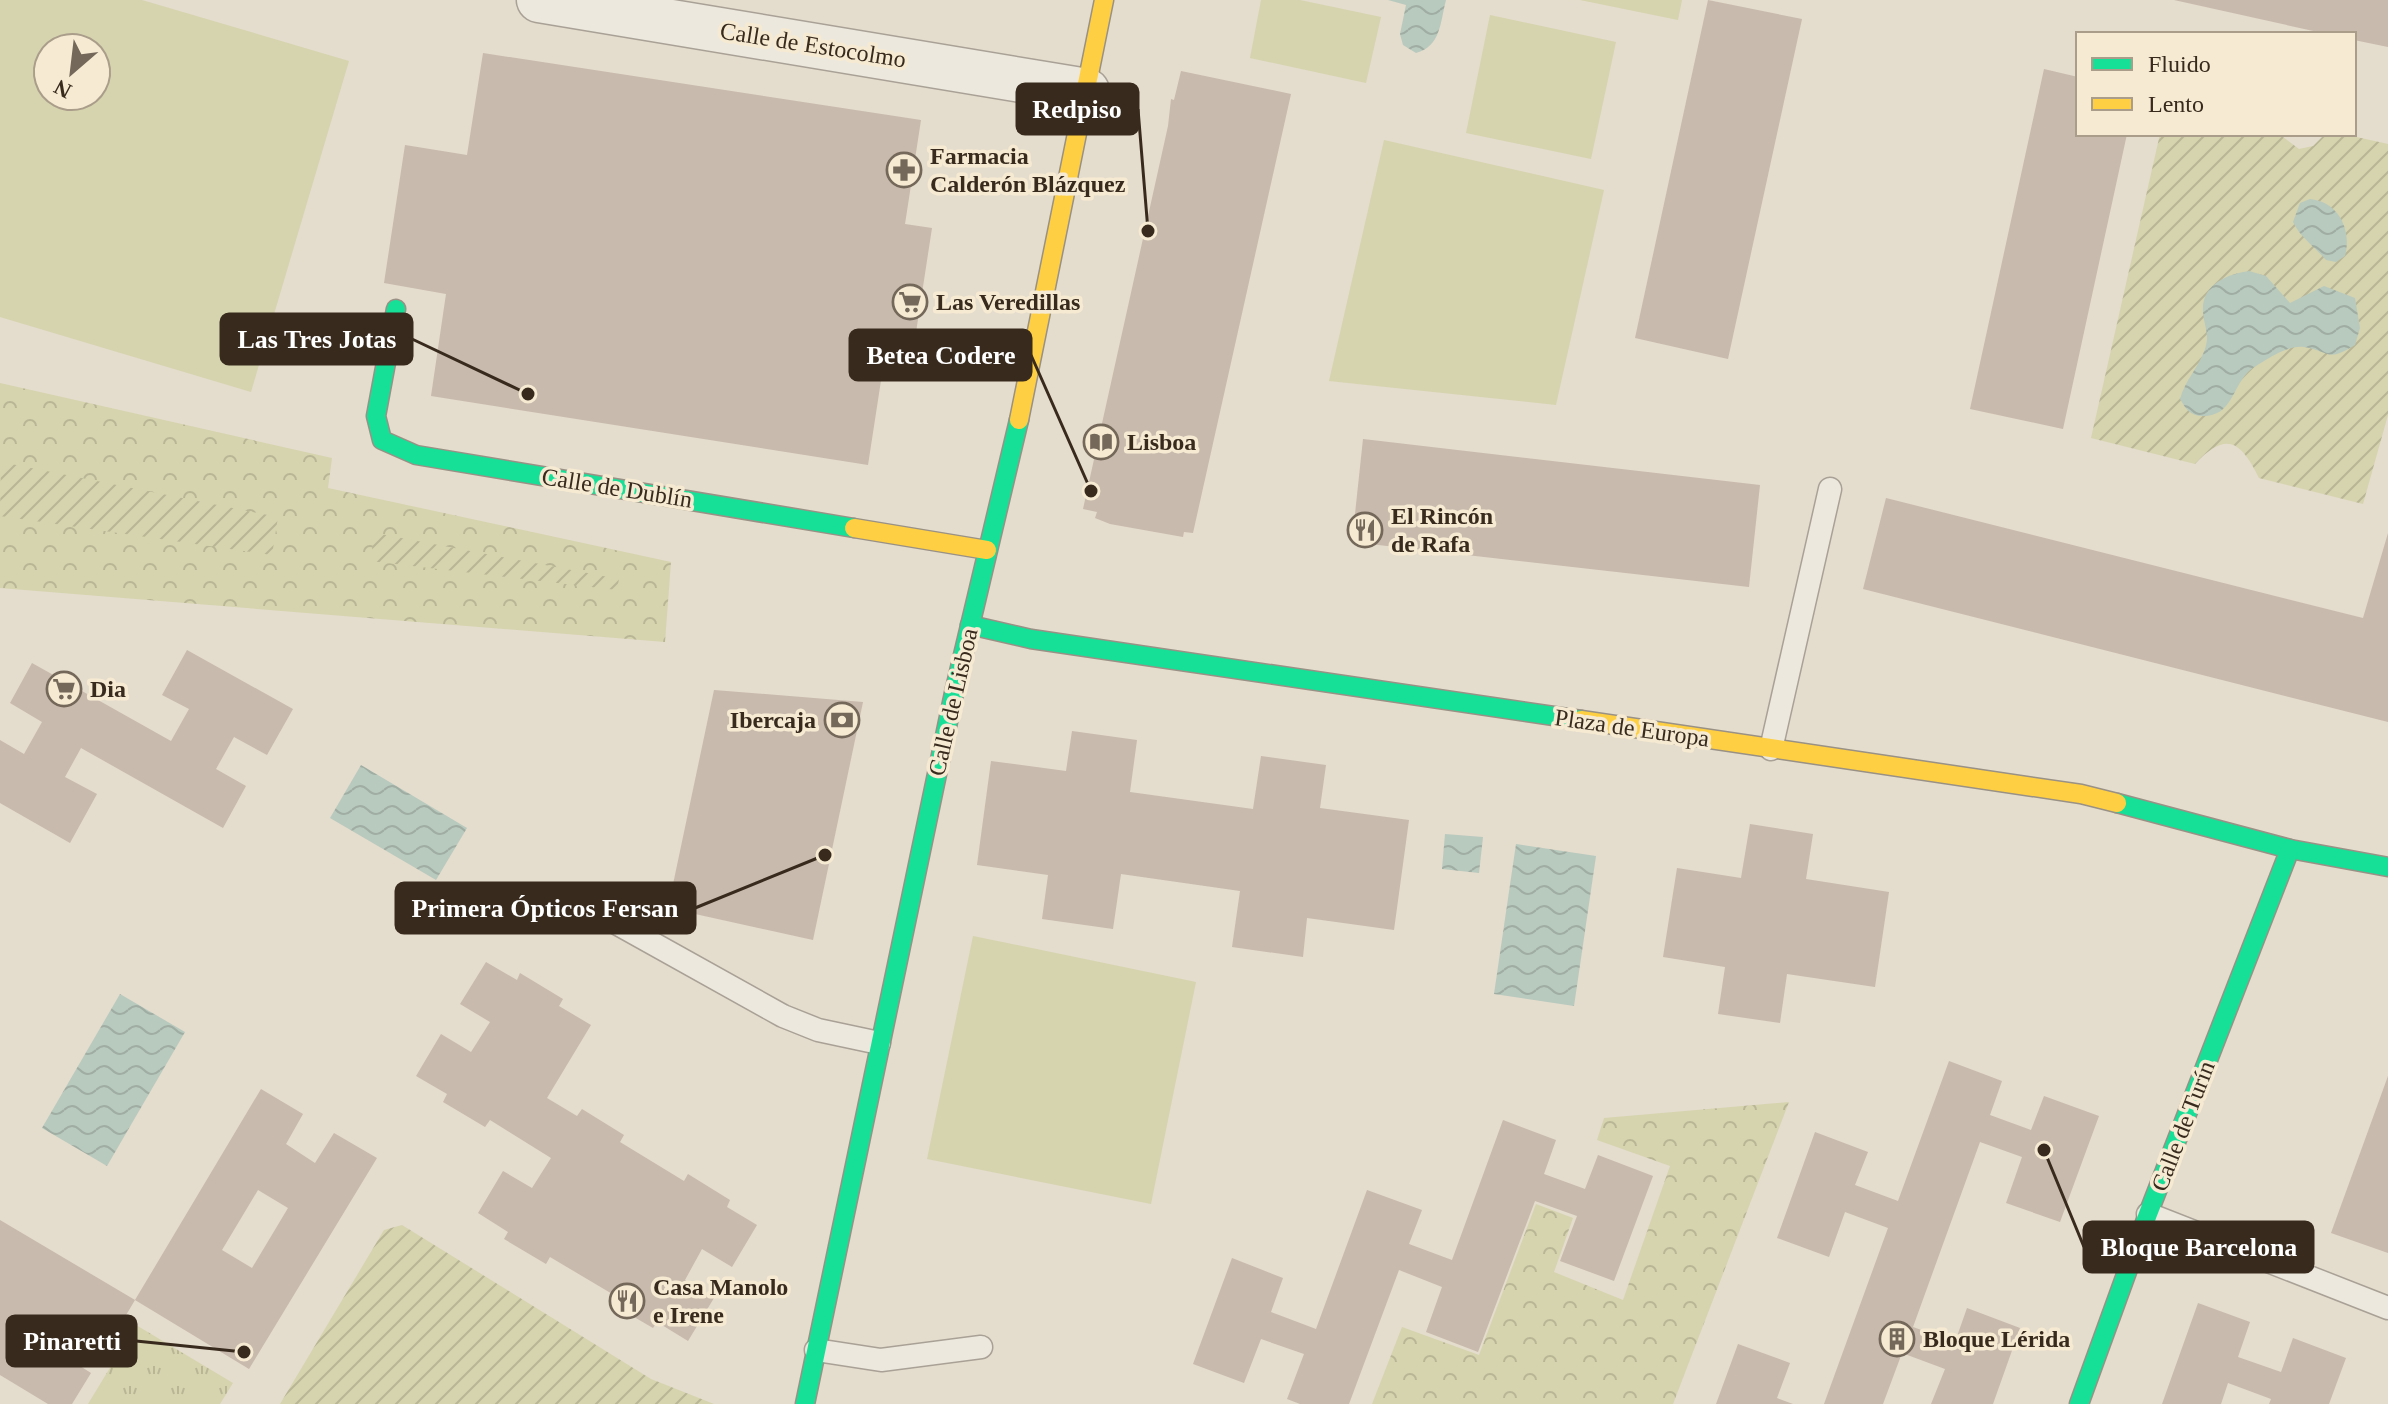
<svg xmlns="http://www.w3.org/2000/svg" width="2388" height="1404" viewBox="0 0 2388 1404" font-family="Georgia,serif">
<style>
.grass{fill:url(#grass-tufts)}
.park{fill:url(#park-crowns)}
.garden{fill:url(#garden-furrows)}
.pitch{fill:#d5d4ae;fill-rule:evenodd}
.water{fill:url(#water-waves)}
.building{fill:#c8baad;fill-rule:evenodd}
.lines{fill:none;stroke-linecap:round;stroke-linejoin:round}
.lane-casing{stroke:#a9a196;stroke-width:25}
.street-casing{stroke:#a9a196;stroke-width:47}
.fast-casing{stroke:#999185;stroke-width:21}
.slow-casing{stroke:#999185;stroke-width:21}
.lane{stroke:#ece8de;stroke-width:22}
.street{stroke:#ece8de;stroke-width:44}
.fast{stroke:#16e098;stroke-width:18}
.slow{stroke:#ffcf43;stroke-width:18}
.labels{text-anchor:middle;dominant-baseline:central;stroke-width:7;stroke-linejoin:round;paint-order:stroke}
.street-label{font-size:24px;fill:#382a1d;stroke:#f6ead2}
.poi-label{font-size:24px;font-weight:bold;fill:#382a1d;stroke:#f6ead2;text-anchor:start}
.leader{fill:none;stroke:#382a1d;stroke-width:3}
.callout-dot{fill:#382a1d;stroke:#f6ead2;stroke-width:3}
.callout{fill:#382a1d;stroke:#382a1d;stroke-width:3}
.callout-label{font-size:26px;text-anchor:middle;font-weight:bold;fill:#fff}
</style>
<defs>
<pattern id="grass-tufts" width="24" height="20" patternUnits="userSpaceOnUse" patternTransform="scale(2)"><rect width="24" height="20" fill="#d5d4ae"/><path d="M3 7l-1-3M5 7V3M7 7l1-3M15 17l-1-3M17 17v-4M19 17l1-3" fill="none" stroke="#b8b695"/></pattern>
<pattern id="park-crowns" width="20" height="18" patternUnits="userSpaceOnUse" patternTransform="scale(2)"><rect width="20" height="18" fill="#d5d4ae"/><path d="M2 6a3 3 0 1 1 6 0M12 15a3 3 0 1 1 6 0" fill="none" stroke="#b8b695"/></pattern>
<pattern id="garden-furrows" width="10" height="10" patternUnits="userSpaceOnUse" patternTransform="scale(2)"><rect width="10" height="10" fill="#d5d4ae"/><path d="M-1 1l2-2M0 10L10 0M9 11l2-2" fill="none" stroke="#b8b695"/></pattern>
<pattern id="water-waves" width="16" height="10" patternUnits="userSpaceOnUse" patternTransform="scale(2)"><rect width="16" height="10" fill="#b8c9be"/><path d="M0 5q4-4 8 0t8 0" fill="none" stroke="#9fada3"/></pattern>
</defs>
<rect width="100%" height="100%" fill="#e4dccc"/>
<path class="grass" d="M136 1325 233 1383 220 1404H88Z"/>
<g class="park">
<path d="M0 383 332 458 328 488 671 562 665 642 0 588Z"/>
<path d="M1789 1102 1673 1404H1372L1402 1327 1479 1355 1536 1204 1573 1218 1554 1272 1623 1300 1670 1166 1597 1140 1604 1118Z"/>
</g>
<g class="garden">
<path d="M2160 134H2279L2299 149 2313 146 2325 134H2343L2388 144V415L2363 504 2259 478C2241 442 2227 430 2195 464L2091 438Z"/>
<path d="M1 462 278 517 272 555 0 516Z"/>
<path d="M375 533 619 579 617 590 370 561Z"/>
<path d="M402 1225 651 1379 714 1404H280L384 1230Z"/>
</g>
<g class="pitch">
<path d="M0 0H142L349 61 251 392 0 317ZM48 48H96V96H48Z"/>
<path d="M1261 0H1300L1381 17 1366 83 1250 58Z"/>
<path d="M1580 0H1682L1678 20Z"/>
<path d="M1490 15 1616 42 1591 159 1466 133Z"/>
<path d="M1384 140 1604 190 1556 405 1329 381Z"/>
<path d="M973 936 1196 982 1151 1204 927 1159Z"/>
</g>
<g class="water">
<path d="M1388 0H1446C1440 23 1441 46 1416 53L1403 45 1400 34 1406 5Z"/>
<path d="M2310 199C2339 202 2352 230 2345 256L2336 262 2326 260C2315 247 2300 237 2293 222L2300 203Z"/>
<path d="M2249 271 2266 276 2290 303 2324 286 2355 298 2360 328 2355 345C2326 363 2330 351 2304 347 2291 345 2274 355 2264 361 2259 364 2252 368 2248 372 2232 388 2232 416 2203 416 2190 416 2186 409 2180 399 2185 380 2199 367 2205 349 2210 334 2204 326 2203 312 2201 285 2227 274 2249 271Z"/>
<path d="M361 765 467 828 436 880 330 818Z"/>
<path d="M1445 834 1483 837 1479 873 1442 869Z"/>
<path d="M1516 844 1596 856 1574 1006 1494 994Z"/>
<path d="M120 994 185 1032 107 1166 42 1128Z"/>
</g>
<g class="building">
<path d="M1708 0 1802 19 1728 359 1635 338Z"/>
<path d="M2174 0H2388V47L2354 40V34H2327Z"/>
<path d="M483 53 921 120 905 224 932 228 911 365 884 361 868 465 431 396 446 294 384 283 405 145 467 155Z"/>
<path d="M2044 69 2078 77V134H2127L2063 429 1970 409Z"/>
<path d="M1181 71 1291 94 1193 533 1184 532 1183 537 1110 524 1095 518 1097 512 1083 509 1168 126 1171 99 1174 100Z"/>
<path d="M1363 439 1760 485 1749 587 1352 542Z"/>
<path d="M1886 498 2363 618 2388 533V722L1863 589Z"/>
<path d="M187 650 293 709 267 755 234 737 216 769 246 786 223 828 81 748 65 777 97 794 70 843 0 803V740L24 754 42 722 10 703 32 663 171 741 189 709 162 695Z"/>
<path d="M714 690 863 702 813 940 668 908Z"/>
<path d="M1072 731 1137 740 1130 792 1253 809 1261 756 1326 765 1320 808 1409 820 1394 930 1307 918 1303 957 1232 947 1240 891 1121 874 1113 929 1042 919 1048 875 977 865 991 761 1066 771Z"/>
<path d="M1750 824 1813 834 1806 879 1889 892 1875 987 1787 974 1780 1023 1718 1014 1725 967 1663 957 1677 868 1741 878Z"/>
<path d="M486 962 517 980 520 973 563 999 559 1006 591 1025 547 1098 577 1116 582 1109 624 1135 620 1142 684 1181 688 1174 730 1200 727 1207 757 1225 732 1267 702 1249 685 1280 714 1298 688 1341 657 1322 653 1328 610 1303 614 1295 550 1257 546 1264 504 1239 508 1232 478 1213 503 1171 532 1188 551 1158 490 1120 485 1127 443 1102 447 1094 416 1076 441 1034 471 1052 490 1022 460 1004Z"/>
<path d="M1949 1061 2002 1081 1990 1115 2031 1130 2044 1096 2099 1116 2060 1222 2006 1203 2022 1157 1980 1142 1913 1327 1955 1342 1967 1308 2020 1328 1993 1404H1931L1945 1369 1902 1353 1883 1404H1824L1888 1228 1845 1212 1829 1257 1777 1238 1815 1132 1868 1152 1855 1185 1898 1201Z"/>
<path d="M2388 1076V1253L2331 1233Z"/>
<path d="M261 1089 303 1114 286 1144 315 1163 334 1133 377 1158 249 1369 135 1300ZM258 1190 288 1208 252 1268 222 1250Z"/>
<path d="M1503 1120 1556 1140 1544 1174 1585 1189 1598 1155 1653 1176 1614 1281 1560 1261 1577 1216 1535 1201 1478 1352 1426 1332 1442 1287 1399 1270 1349 1404H1300L1287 1399 1304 1354 1261 1339 1244 1383 1193 1364 1232 1258 1283 1278 1271 1312 1316 1329 1367 1190 1422 1210 1409 1244 1452 1260Z"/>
<path d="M0 1220 135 1300 110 1342 79 1324 61 1354 91 1373 72 1404H48L0 1375Z"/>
<path d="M2198 1303 2250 1322 2238 1357 2281 1372 2293 1338 2346 1358 2329 1404H2269L2271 1399 2228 1383 2221 1404H2162Z"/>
<path d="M1738 1344 1790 1363 1777 1398 1793 1404H1716Z"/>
</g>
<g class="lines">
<g class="lane-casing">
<g id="lane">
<path d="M1771 749 1830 489"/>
<path d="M600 914 783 1016 818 1030 879 1043"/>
<path d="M2148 1214 2388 1308"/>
<path d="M816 1350 881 1360 981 1347"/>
</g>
</g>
<g class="street-casing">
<path id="street" d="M539 0 1087 91"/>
</g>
<g class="fast-casing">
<g id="fast">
<path d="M396 309 376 416 382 440 416 455 854 528"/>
<path d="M970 625 1031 639 1581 720"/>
<path d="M2117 803 2290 849 2388 867"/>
<path d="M805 1404 954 693 1019 420"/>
<path d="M2079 1404 2148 1214 2290 849"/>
</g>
</g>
<g class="slow-casing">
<g id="slow">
<path d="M1019 420 1104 0"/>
<path d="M854 528 987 550"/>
<path d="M1581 720 2081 794 2117 803"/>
</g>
</g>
<use href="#lane" class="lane"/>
<use href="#street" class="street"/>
<use href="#fast" class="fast"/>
<use href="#slow" class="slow"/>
</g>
<defs>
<g id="pharmacy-ring" transform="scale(1.8)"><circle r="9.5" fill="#f6ead2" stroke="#74685a" stroke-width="1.5"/><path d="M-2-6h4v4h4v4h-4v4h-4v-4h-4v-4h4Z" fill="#74685a"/></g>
<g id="supermarket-ring" transform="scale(1.8)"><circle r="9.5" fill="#f6ead2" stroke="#74685a" stroke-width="1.5"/><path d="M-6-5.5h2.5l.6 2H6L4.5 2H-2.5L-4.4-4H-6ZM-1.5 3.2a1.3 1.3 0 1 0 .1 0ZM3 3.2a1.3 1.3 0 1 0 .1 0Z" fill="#74685a"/></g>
<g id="library-ring" transform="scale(1.8)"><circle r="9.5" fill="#f6ead2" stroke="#74685a" stroke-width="1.5"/><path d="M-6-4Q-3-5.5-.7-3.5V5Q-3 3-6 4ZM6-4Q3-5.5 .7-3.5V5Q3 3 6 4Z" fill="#74685a"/></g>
<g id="restaurant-ring" transform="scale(1.8)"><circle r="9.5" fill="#f6ead2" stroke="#74685a" stroke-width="1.5"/><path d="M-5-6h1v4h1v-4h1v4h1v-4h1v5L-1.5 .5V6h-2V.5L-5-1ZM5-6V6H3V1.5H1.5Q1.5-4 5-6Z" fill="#74685a"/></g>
<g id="bank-ring" transform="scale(1.8)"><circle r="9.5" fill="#f6ead2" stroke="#74685a" stroke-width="1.5"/><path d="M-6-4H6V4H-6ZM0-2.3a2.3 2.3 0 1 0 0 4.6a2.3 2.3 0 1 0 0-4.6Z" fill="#74685a"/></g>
<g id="building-ring" transform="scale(1.8)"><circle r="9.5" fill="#f6ead2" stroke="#74685a" stroke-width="1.5"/><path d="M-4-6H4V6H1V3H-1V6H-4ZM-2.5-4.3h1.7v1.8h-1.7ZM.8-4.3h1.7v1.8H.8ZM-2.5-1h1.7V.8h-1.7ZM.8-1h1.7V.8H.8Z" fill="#74685a"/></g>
</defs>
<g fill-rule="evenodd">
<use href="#pharmacy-ring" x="904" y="170"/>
<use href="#supermarket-ring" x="910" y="302"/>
<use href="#library-ring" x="1101" y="442"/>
<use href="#restaurant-ring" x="1365" y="530"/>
<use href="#supermarket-ring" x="64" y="689"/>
<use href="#bank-ring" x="842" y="720"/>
<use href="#restaurant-ring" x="627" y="1301"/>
<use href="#building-ring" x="1897" y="1339"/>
</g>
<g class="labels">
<g class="street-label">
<text transform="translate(813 45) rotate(9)">Calle de Estocolmo</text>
<text transform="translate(617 488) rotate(9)">Calle de Dublín</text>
<text transform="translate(953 702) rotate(-77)">Calle de Lisboa</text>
<text transform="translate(1632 728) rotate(8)">Plaza de Europa</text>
<text transform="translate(2183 1126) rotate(-69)">Calle de Turín</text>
</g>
<g class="poi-label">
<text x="930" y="156">Farmacia<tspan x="930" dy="28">Calderón Blázquez</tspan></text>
<text x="936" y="302">Las Veredillas</text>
<text x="1127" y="442">Lisboa</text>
<text x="1391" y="516">El Rincón<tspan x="1391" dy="28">de Rafa</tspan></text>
<text x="90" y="689">Dia</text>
<text x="816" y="720" text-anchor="end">Ibercaja</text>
<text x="653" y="1287">Casa Manolo<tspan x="653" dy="28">e Irene</tspan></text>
<text x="1923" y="1339">Bloque Lérida</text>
</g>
</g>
<path class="leader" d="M1148 231L1138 109M528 394L412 339M1091 491L1031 355M825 855L695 908M2044 1150L2084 1247M244 1352L136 1341"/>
<g class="callout-dot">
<circle cx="1148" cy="231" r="8"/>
<circle cx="528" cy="394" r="8"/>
<circle cx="1091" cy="491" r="8"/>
<circle cx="825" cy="855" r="8"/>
<circle cx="2044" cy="1150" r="8"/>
<circle cx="244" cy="1352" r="8"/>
</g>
<g class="callout">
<rect x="1017" y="84" width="121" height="50" rx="8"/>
<rect x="221" y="314" width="191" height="50" rx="8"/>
<rect x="850" y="330" width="181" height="50" rx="8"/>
<rect x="396" y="883" width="299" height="50" rx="8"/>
<rect x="2084" y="1222" width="229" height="50" rx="8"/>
<rect x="7" y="1316" width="129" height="50" rx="8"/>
</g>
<g class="callout-label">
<text x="1077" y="118">Redpiso</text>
<text x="317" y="348">Las Tres Jotas</text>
<text x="941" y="364">Betea Codere</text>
<text x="545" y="917">Primera Ópticos Fersan</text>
<text x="2199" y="1256">Bloque Barcelona</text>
<text x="72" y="1350">Pinaretti</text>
</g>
<rect x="2076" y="32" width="280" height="104" fill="#f6ead2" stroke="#aa9d8a" stroke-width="2"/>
<rect x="2092" y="58" width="40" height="12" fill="#16e098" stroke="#aa9d8a" stroke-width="2"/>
<text x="2148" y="72" font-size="24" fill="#382a1d">Fluido</text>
<rect x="2092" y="98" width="40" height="12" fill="#ffcf43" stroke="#aa9d8a" stroke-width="2"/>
<text x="2148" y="112" font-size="24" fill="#382a1d">Lento</text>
<g transform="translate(72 72) rotate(208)"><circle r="38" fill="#f6ead2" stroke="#aa9d8a" stroke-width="2"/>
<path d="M0-6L14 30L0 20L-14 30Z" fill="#74685a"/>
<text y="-12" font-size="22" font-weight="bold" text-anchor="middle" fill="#382a1d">N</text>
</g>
</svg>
